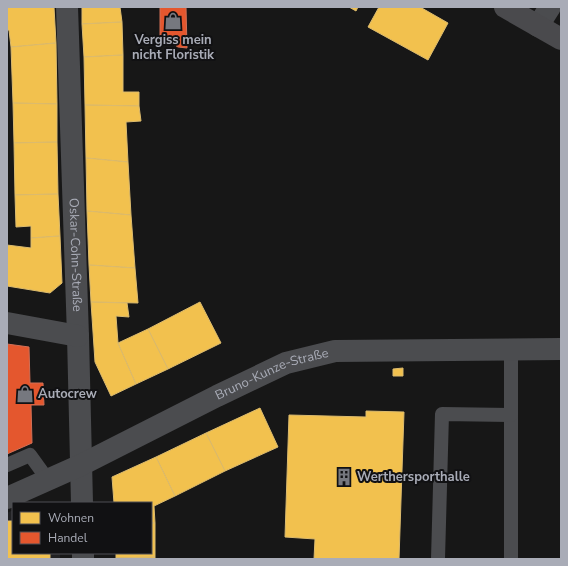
<svg xmlns="http://www.w3.org/2000/svg" width="568" height="566" viewBox="0 0 568 566" font-family="'Nunito Sans',sans-serif">
<style>
.built{fill:#212123}
.homes{fill:#f2c14e;stroke:#dcbb6e}
.shops{fill:#e4572e;stroke:#d27057}
.lines{fill:none;stroke-linecap:round;stroke-linejoin:round}
.lane{stroke:#4b4c4f;stroke-width:14}
.street{stroke:#4b4c4f;stroke-width:22}
.secondary{stroke:#4a4a4d;stroke-width:22}
.labels{text-anchor:middle;dominant-baseline:central;stroke-width:4;stroke-linejoin:round;paint-order:stroke}
.poi-label{font-size:13px;font-weight:bold;fill:#a9acb7;stroke:#111113;text-anchor:start}
.street-label{font-size:13px;fill:#a9acb7;stroke:#111113}
</style>
<rect width="100%" height="100%" fill="#171717"/>
<path class="built" d="M13 510V553H60V559H7V513Z"/>
<g class="homes">
<path d="M7 7H54L56 43 11 47 9 30H7Z"/>
<path d="M82 7H120L122 22 82 24Z"/>
<path d="M349 7H358L356 11Z"/>
<path d="M379 7H420L448 23 428 60 368 27Z"/>
<path d="M122 22 123 55 84 57 82 24Z"/>
<path d="M56 43 57 104 13 103 11 47Z"/>
<path d="M123 55V92H139V106L85 105 84 57Z"/>
<path d="M13 103 57 104V142L14 143Z"/>
<path d="M85 105 139 106 141 121 126 122 128 162 86 158Z"/>
<path d="M57 142 58 194 15 195 14 143Z"/>
<path d="M86 158 128 162 131 215 87 211Z"/>
<path d="M58 194 60 236 31 238V226L16 227 15 195Z"/>
<path d="M87 211 131 215 135 268 89 265Z"/>
<path d="M60 236 62 283 50 293 7 286V245L31 248V238Z"/>
<path d="M89 265 135 268 138 303 91 302Z"/>
<path d="M91 302 127 303 129 317 116 316 118 343 136 384 111 396 95 362Z"/>
<path d="M200 302 221 343 168 369 148 329Z"/>
<path d="M148 329 168 369 136 384 118 343Z"/>
<path d="M403 368V376H393V369Z"/>
<path d="M260 408 278 447 225 471 206 433Z"/>
<path d="M366 411 404 412 399 559H314L315 539 285 537 289 415 366 417Z"/>
<path d="M206 433 225 471 175 496 156 457Z"/>
<path d="M156 457 175 496 154 506 155 523H151V503H114L112 477Z"/>
<path d="M7 521H13V553H50V559H7Z"/>
<path d="M151 523H155V557L116 558V553H151Z"/>
<path d="M155 557V559H116V558Z"/>
</g>
<g class="shops">
<path d="M160 7H186L187 48 178 47 160 36Z"/>
<path d="M7 344 29 347 30 383H43L44 405H31L32 443 7 454Z"/>
</g>
<g class="lines">
<g class="lane">
<path d="M511 415V559"/>
<path d="M7 465 30 455 48 480"/>
<path d="M438 559 442 414 511 415V350"/>
</g>
<g class="street">
<path id="s1" d="M67 7 78 336 82 503"/>
<path d="M538 26 550 7"/>
<path d="M7 323 78 336"/>
<path id="s2" d="M7 498 81 465 217 396 286 363 335 351 561 349"/>
<path d="M83 553V559"/>
</g>
<path class="secondary" d="M505 7 561 39"/>
</g>
<defs>
<g id="shop-bare" transform="scale(1.38)"><path d="M-5-2.5h2.3a2.7 3.5 0 0 1 5.4 0H5L5.5 6h-11ZM-1.5-2.5h3a1.5 2.3 0 0 0-3 0Z" fill="#76787f" stroke="#111113" stroke-width="2.5" paint-order="stroke"/></g>
<g id="building-bare" transform="scale(1.38)"><path d="M-4-6H4V6H1V3H-1V6H-4ZM-2.5-4.3h1.7v1.8h-1.7ZM.8-4.3h1.7v1.8H.8ZM-2.5-1h1.7V.8h-1.7ZM.8-1h1.7V.8H.8Z" fill="#76787f" stroke="#111113" stroke-width="2.5" paint-order="stroke"/></g>
</defs>
<g fill-rule="evenodd">
<use href="#shop-bare" x="173" y="21"/>
<use href="#shop-bare" x="25" y="394"/>
<use href="#building-bare" x="344" y="477"/>
</g>
<g class="labels">
<g class="poi-label">
<text x="173" y="40" text-anchor="middle">Vergiss mein<tspan x="173" dy="15">nicht Floristik</tspan></text>
<text x="38" y="394">Autocrew</text>
<text x="357" y="477">Werthersporthalle</text>
</g>
<g class="street-label">
<text stroke="none"><textPath href="#s1" startOffset="248">Oskar-Cohn-Straße</textPath></text>
<text stroke="none"><textPath href="#s2" startOffset="293">Bruno-Kunze-Straße</textPath></text>
</g>
</g>
<rect width="568" height="566" fill="none" stroke="#a9acb7" stroke-width="16"/>
<rect x="12" y="502" width="140" height="52" fill="#111113" stroke="#4e4f55"/>
<rect x="20" y="512" width="20" height="12" fill="#f2c14e" stroke="#4e4f55"/>
<text x="48" y="522" font-size="12" fill="#a9acb7">Wohnen</text>
<rect x="20" y="532" width="20" height="12" fill="#e4572e" stroke="#4e4f55"/>
<text x="48" y="542" font-size="12" fill="#a9acb7">Handel</text>
</svg>
